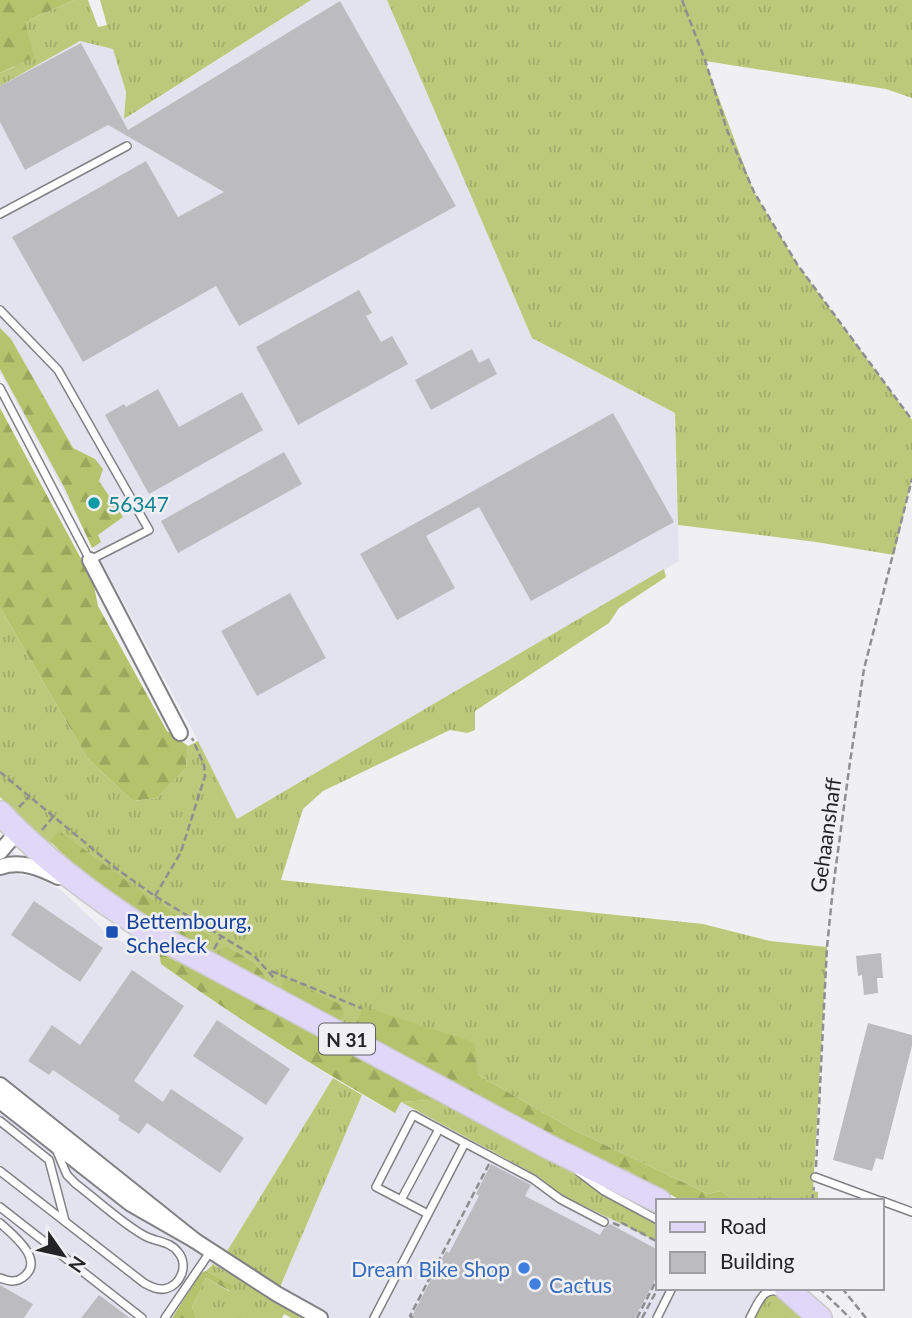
<svg xmlns="http://www.w3.org/2000/svg" width="912" height="1318" viewBox="0 0 912 1318" font-family="Lato,sans-serif">
<style>
.built{fill:#e3e3ef}
.grass{fill:url(#grass-tufts)}
.forest{fill:url(#forest-firs)}
.building{fill:#bcbcc0}
.lines{fill:none;stroke-linecap:round;stroke-linejoin:round}
.lane-casing{stroke:#818185;stroke-width:10}
.street-casing{stroke:#818185;stroke-width:18}
.primary-casing{stroke:#cacacb;stroke-width:26}
.path{stroke:#8f8f92;stroke-width:2.5;stroke-dasharray:7 3.5;stroke-linecap:butt}
.lane{stroke:#fff;stroke-width:7}
.street{stroke:#fff;stroke-width:14}
.primary{stroke:#e1d8f9;stroke-width:23}
.culture-dot{fill:#0f9aa8;stroke:#f0f0f4;stroke-width:2.5}
.transit-dot{fill:#1a4fb4;stroke:#f0f0f4;stroke-width:2.5}
.shop-dot{fill:#3f7fe0;stroke:#f0f0f4;stroke-width:2.5}
.labels{text-anchor:middle;dominant-baseline:central;stroke-width:5;stroke-linejoin:round;paint-order:stroke}
.shield{fill:#f0f0f4;stroke:#616164;stroke-width:2}
.shield-label{font-size:19px;font-weight:bold;fill:#242426}
.culture-label{font-size:21px;fill:#0d838f;stroke:#f0f0f4;text-anchor:start}
.street-label{font-size:21px;fill:#242426;stroke:#f0f0f4}
.transit-label{font-size:21px;fill:#164399;stroke:#f0f0f4;text-anchor:start}
.shop-label{font-size:21px;fill:#366cbe;stroke:#f0f0f4;text-anchor:end}
</style>
<defs>
<pattern id="grass-tufts" width="24" height="20" patternUnits="userSpaceOnUse" patternTransform="scale(1.75)"><rect width="24" height="20" fill="#bcc97a"/><path d="M3 7l-1-3M5 7V3M7 7l1-3M15 17l-1-3M17 17v-4M19 17l1-3" fill="none" stroke="#a1ac69"/></pattern>
<pattern id="forest-firs" width="22" height="20" patternUnits="userSpaceOnUse" patternTransform="scale(1.75)"><rect width="22" height="20" fill="#b5c36d"/><path d="M5 1l3.5 6h-7zM16 11l3.5 6h-7z" fill="#9ca75e"/></pattern>
</defs>
<rect width="100%" height="100%" fill="#f0f0f4"/>
<g class="built">
<path d="M311 0H387L532 338 675 413 679 561 237 819 198 741 0 373V86L80 41 103 45 113 49 126 92 125 119Z"/>
<path d="M0 841 17 856 15 874 37 877 62 891 112 938 123 942 128 939 159 952 161 964 218 1004 333 1078 226 1253 280 1287 362 1095 394 1113 401 1102 536 1175 562 1195 658 1242V1288H754L763 1293 750 1318H305L210 1265 201 1273 172 1318H0Z"/>
</g>
<g class="grass">
<path d="M74 0H88L98 27 107 25 100 0H311L124 119 126 92 113 49 80 41 0 86V73L14 67 25 22Z"/>
<path d="M387 0H912V98L886 89 705 61 754 192 797 264 912 420V479L894 555 816 542 678 525 675 413 532 338Z"/>
<path d="M664 569 666 577 619 608 609 623 475 711V730L467 733 450 730 323 791 303 809 281 880 703 924 770 941 827 947 813 1191 818 1192V1201H735L721 1191 708 1194 574 1130 478 1075 353 1030 240 972 265 976 254 962 227 946 218 960 204 951 210 945 212 936 50 842 64 857 37 835 0 797V607L88 759 133 801 157 798 186 768 188 746 198 741 237 819Z"/>
<path d="M333 1078 362 1095 280 1287 226 1253Z"/>
<path d="M433 1095 570 1168 603 1195 658 1224V1242L562 1195 536 1175 401 1102 429 1100Z"/>
<path d="M213 1264 305 1318H291L284 1314 282 1318H197L192 1307 206 1278 229 1291 232 1286 206 1271Z"/>
<path d="M754 1288H771L811 1318H750L763 1293Z"/>
</g>
<g class="forest">
<path d="M0 0H74L25 22 34 57 0 73Z"/>
<path d="M0 328 11 339 73 448 95 459 103 469 99 481 123 517 98 535 101 542 92 548 64 487 0 369Z"/>
<path d="M0 408 93 581 98 606 167 731 188 746 186 768 157 798 133 801 88 759 0 607Z"/>
<path d="M59 831 154 901 212 936 210 945 204 950C150 919 93 887 50 841Z"/>
<path d="M227 946 254 962 265 976 263 981 218 960 220 950Z"/>
<path d="M159 952 432 1095 430 1100 401 1102 395 1113C314 1067 236 1018 161 964Z"/>
<path d="M286 978 341 1005 344 1014 338 1022 294 999 281 986Z"/>
<path d="M364 1007 474 1042 478 1075 574 1130 708 1194 721 1191 735 1201H682L628 1171 605 1164 353 1030Z"/>
<path d="M206 1271 233 1286 230 1291 206 1278 192 1307 197 1318H172L201 1273Z"/>
</g>
<g class="building">
<path d="M340 1 456 206 239 326 216 286 83 362 12 237 146 161 178 217 224 192 108 125 25 170 0 122V86L81 43 128 130Z"/>
<path d="M359 290 372 313 366 316 381 342 392 336 408 364 298 425 256 347Z"/>
<path d="M472 349 479 363 489 358 497 374 431 410 415 380Z"/>
<path d="M158 389 179 427 242 392 263 430 149 494 105 415 124 404 126 407Z"/>
<path d="M613 413 674 522 531 601 479 507 426 536 455 588 397 620 360 554Z"/>
<path d="M284 452 302 484 178 553 161 521Z"/>
<path d="M290 593 326 658 257 696 221 631Z"/>
<path d="M34 901 103 948 80 982 11 935Z"/>
<path d="M881 953 883 978H877L878 993 864 995 862 975 858 976 856 956Z"/>
<path d="M132 970 184 1006 134 1081 163 1102 171 1089 244 1138 220 1173 147 1123 139 1134 118 1120 120 1116 53 1070 49 1075 28 1061 52 1025 80 1045Z"/>
<path d="M217 1020 290 1069 266 1105 193 1056Z"/>
<path d="M868 1023 912 1035V1046L883 1160 876 1158 872 1171 833 1160Z"/>
<path d="M491 1164 531 1185 525 1196 600 1235 604 1228 610 1224 658 1250V1274L635 1318H411L446 1251 449 1253 479 1196 476 1194Z"/>
<path d="M0 1285 33 1304 24 1318H0Z"/>
<path d="M99 1295 130 1318H81Z"/>
</g>
<g class="lines">
<g class="lane-casing">
<g id="lane">
<path d="M0 214 127 146"/>
<path d="M0 310 58 370 149 530 90 560 0 388"/>
<path d="M0 1121 49 1160 65 1221"/>
<path d="M465 1143 533 1179 560 1199 604 1222"/>
<path d="M0 1171 144 1283C150 1286 156 1290 164 1289 181 1286 189 1265 178 1252 170 1241 156 1242 145 1236 124 1225 96 1199 76 1184L67 1175 56 1149"/>
<path d="M579 1172 604 1191 658 1220"/>
<path d="M815 1177 880 1201"/>
<path d="M401 1200 439 1129"/>
<path d="M882 1201 912 1212"/>
<path d="M0 1207 142 1318"/>
<path d="M0 1223C13 1235 47 1261 22 1278 15 1283 8 1281 0 1278"/>
<path d="M165 1318 210 1252"/>
<path d="M374 1318 465 1143 413 1115 376 1187 428 1214"/>
<path d="M657 1318 672 1288"/>
<path d="M750 1318C758 1304 763 1284 782 1293"/>
</g>
</g>
<g class="street-casing">
<g id="street">
<path d="M90 560 180 733"/>
<path d="M0 852 18 831"/>
<path d="M0 867C21 860 40 868 58 877"/>
<path d="M0 1085 194 1240 131 1204 0 1101"/>
<path d="M194 1240 277 1294 320 1318"/>
</g>
</g>
<g class="primary-casing">
<g id="primary">
<path d="M0 813C43 859 93 896 146 930L549 1147 659 1201"/>
<path d="M786 1288 820 1318"/>
</g>
</g>
<g class="path">
<path d="M682 0 705 60 727 130 754 192 797 264 912 420"/>
<path d="M0 772 118 870 155 896 254 956 276 980"/>
<path d="M19 807 29 797"/>
<path d="M42 830 53 817"/>
<path d="M155 896 181 852 205 776 204 765 192 738"/>
<path d="M214 949 221 937"/>
<path d="M271 971 361 1008"/>
<path d="M816 1167 827 947 833 888 850 762 864 669 912 479"/>
<path d="M812 1201 814 1187"/>
<path d="M613 1223 620 1226 622 1223 658 1242"/>
<path d="M819 1288 850 1318"/>
<path d="M842 1288 866 1318"/>
<path d="M413 1318 410 1316 489 1164"/>
<path d="M637 1318 658 1277"/>
<path d="M642 1318 658 1288"/>
</g>
<use href="#lane" class="lane"/>
<use href="#street" class="street"/>
<use href="#primary" class="primary"/>
</g>
<circle class="culture-dot" cx="94" cy="503" r="7"/>
<rect class="transit-dot" x="105" y="925" width="14" height="14" rx="3.5"/>
<g class="shop-dot">
<circle cx="524" cy="1268" r="7"/>
<circle cx="535" cy="1284" r="7"/>
</g>
<g class="labels">
<rect class="shield" x="319" y="1023.5" width="56" height="31" rx="5"/>
<g class="shield-label">
<text x="347" y="1039">N 31</text>
</g>
<g class="culture-label">
<text x="108" y="503">56347</text>
</g>
<g class="street-label">
<text transform="translate(825 835) rotate(-82)">Gehaanshaff</text>
</g>
<g class="transit-label">
<text x="126" y="920">Bettembourg,<tspan x="126" dy="24">Scheleck</tspan></text>
</g>
<g class="shop-label">
<text x="510" y="1268">Dream Bike Shop</text>
<text x="549" y="1284" text-anchor="start">Cactus</text>
</g>
</g>
<rect x="656" y="1199" width="228" height="91" fill="#f0f0f4" stroke="#9e9ea2" stroke-width="2"/>
<rect x="670" y="1222" width="35" height="10" fill="#e1d8f9" stroke="#9e9ea2" stroke-width="2"/>
<text x="720" y="1234" font-size="21" fill="#242426">Road</text>
<rect x="670" y="1252" width="35" height="21" fill="#bcbcc0" stroke="#9e9ea2" stroke-width="2"/>
<text x="720" y="1269" font-size="21" fill="#242426">Building</text>
<g transform="translate(63 1255) rotate(124)" stroke="#f0f0f4" stroke-width="5" paint-order="stroke">
<path d="M0-5L12 26L0 18L-12 26Z" fill="#242426"/>
<text y="-10" font-size="19" font-weight="bold" text-anchor="middle" fill="#242426">N</text>
</g>
</svg>
